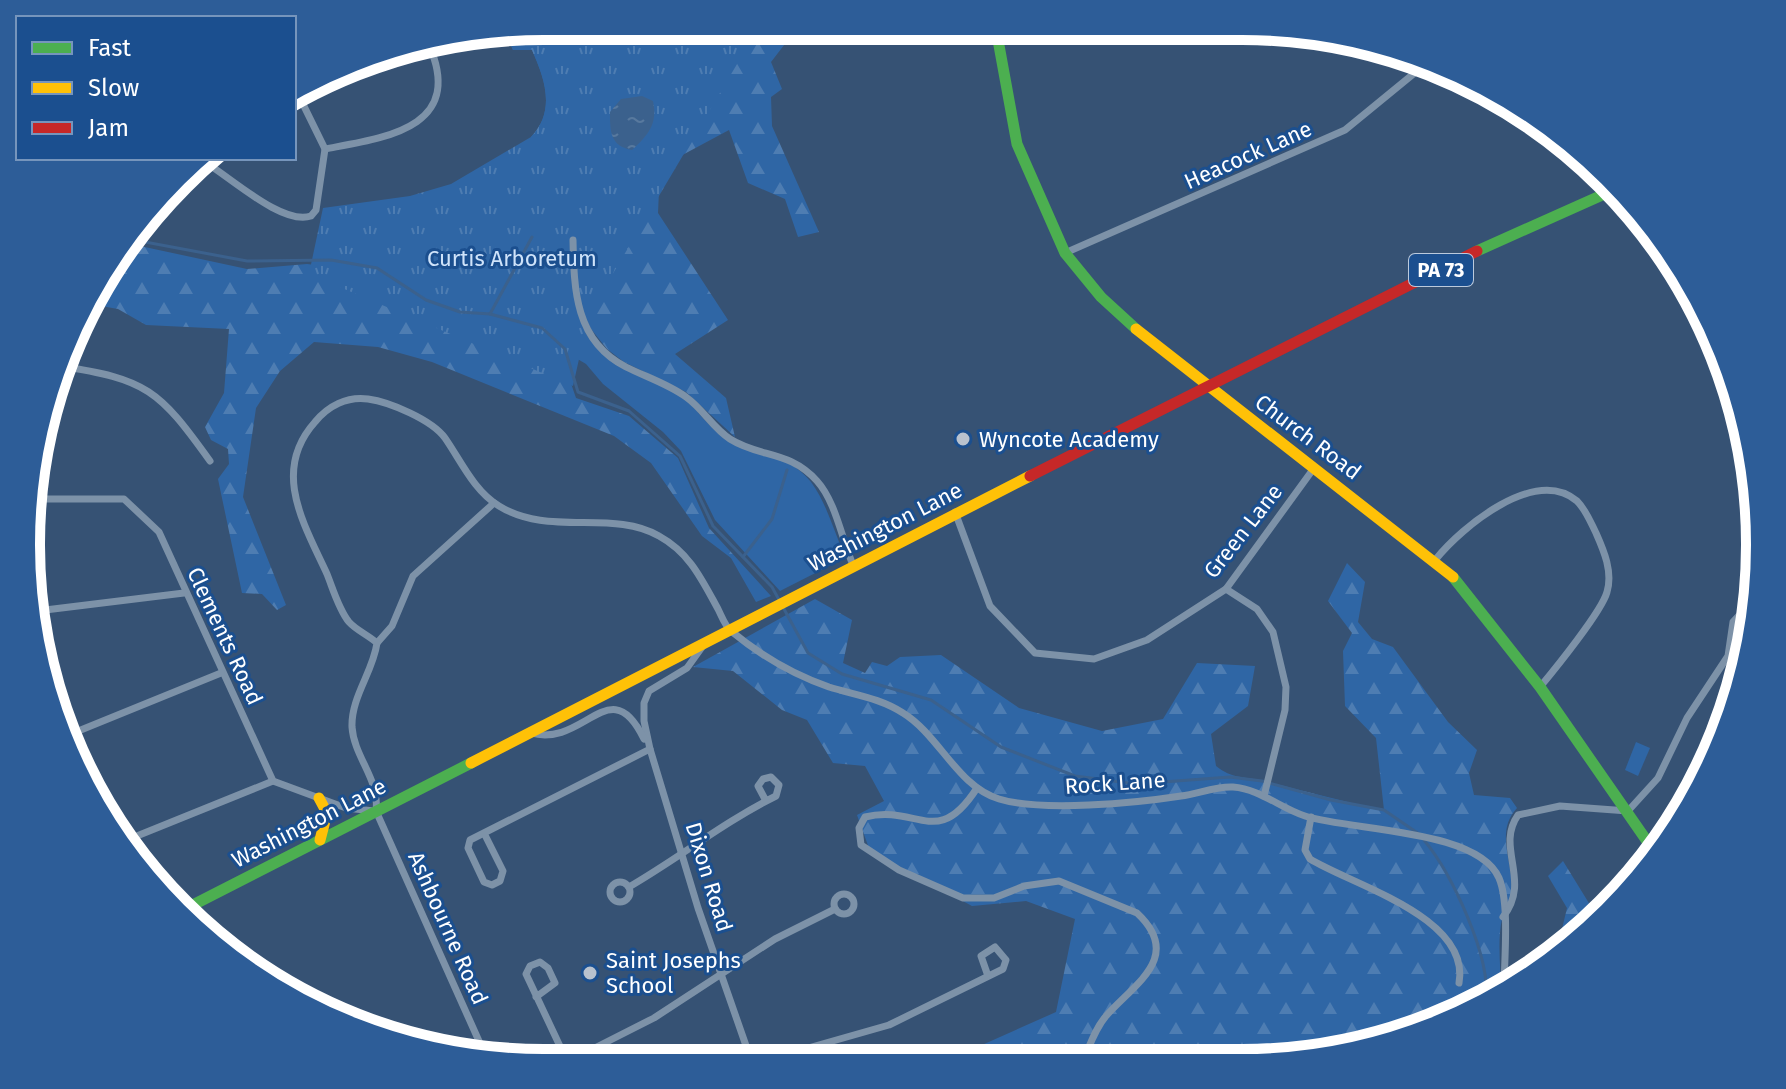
<svg xmlns="http://www.w3.org/2000/svg" width="1786" height="1089" viewBox="0 0 1786 1089" font-family="'Fira Sans',sans-serif">
<style>
.grass{fill:#2f66a5}
.forest{fill:url(#forest-firs)}
.park{fill:url(#park-tufts)}
.water{fill:url(#water-ripples)}
.lines{fill:none;stroke-linecap:round;stroke-linejoin:round}
.stream{stroke:#3b618d;stroke-width:3}
.street{stroke:#7d92a8;stroke-width:7}
.fast{stroke:#4caf50;stroke-width:11}
.slow{stroke:#ffc107;stroke-width:11}
.jam{stroke:#c62828;stroke-width:11}
.poi-dot{fill:#b9c2ce;stroke:#1b4f8f;stroke-width:3}
.labels{text-anchor:middle;dominant-baseline:central;stroke-width:6;stroke-linejoin:round;paint-order:stroke}
.shield{fill:#1b4f8f;stroke:#bbcadd;stroke-width:2}
.shield-label{font-size:20px;font-weight:bold;fill:#fff}
.street-label{font-size:22px;fill:#fff;stroke:#1b4f8f}
.park-label{font-size:22px;fill:#cfe3fa;stroke:#1b4f8f}
.poi-label{font-size:22px;fill:#fff;stroke:#1b4f8f;text-anchor:start}
.rim{fill:none;stroke:#fff;stroke-width:10}
</style>
<defs>
<pattern id="forest-firs" width="22" height="20" patternUnits="userSpaceOnUse" patternTransform="scale(2)"><rect width="22" height="20" fill="#2f66a5"/><path d="M5 1l3.5 6h-7zM16 11l3.5 6h-7z" fill="#4e7db2"/></pattern>
<pattern id="park-tufts" width="24" height="20" patternUnits="userSpaceOnUse" patternTransform="scale(2)"><rect width="24" height="20" fill="#2f66a5"/><path d="M3 7l-1-3M5 7V3M7 7l1-3M15 17l-1-3M17 17v-4M19 17l1-3" fill="none" stroke="#4e7db2"/></pattern>
<pattern id="water-ripples" width="26" height="14" patternUnits="userSpaceOnUse" patternTransform="scale(2)"><rect width="26" height="14" fill="#3b618d"/><path d="M2 4q2-2 4 0t4 0M15 11q2-2 4 0t4 0" fill="none" stroke="#58799e"/></pattern>
</defs>
<rect width="100%" height="100%" fill="#365274"/>
<g class="grass">
<path d="M323 208 576 317C611 381 639 363 685 399 697 409 706 425 720 433 749 449 789 454 811 482 826 502 834 531 844 554L839 561 780 591 715 520 681 451 663 432 603 384 586 364Z"/>
<path d="M1636 742 1650 748 1638 776 1625 770Z"/>
</g>
<g class="forest">
<path d="M545 26 798 27 771 62 782 89 771 97 772 126 819 232 798 237 785 199 748 183 729 130 660 167 658 213 728 320 675 354 726 398 735 437 686 392 624 362 607 349 591 329 580 306 531 137C556 111 545 79 532 50H513L505 32Z"/>
<path d="M126 243 247 269 307 264 354 270 566 369 576 398 629 416 678 458 709 528 771 596 756 602 731 558 702 536 651 463 614 436 432 362 378 347 314 342 280 371 256 408 243 497 286 605 277 610 262 594 242 593 218 479 229 464 228 449 211 440 205 427 224 393 229 329 146 325 118 309 90 304 114 256Z"/>
<path d="M1347 563 1365 582 1358 622 1372 639 1393 647 1448 722 1477 750 1469 773 1474 795 1510 798 1517 808C1493 834 1516 865 1511 896 1510 904 1504 911 1502 919 1497 941 1501 970 1501 993L1408 1036 1276 1062 946 1061 1056 1012 1075 919 1026 901 972 906 870 851 857 815 884 801 865 766 833 763 807 720 782 710 733 671 693 667 815 599 852 620 843 663 865 673 872 662 887 666 900 657 941 655 1019 708 1102 731 1163 719 1197 663 1255 666 1248 706 1211 734 1216 766C1232 779 1244 776 1262 781 1303 790 1342 802 1384 810L1376 738 1345 706 1343 651 1352 633 1328 601Z"/>
<path d="M1563 861 1595 913C1593 933 1571 943 1556 954L1567 908 1548 876Z"/>
</g>
<path class="park" d="M545 26 759 27 589 314 573 386 309 274 323 208 410 196 451 184 531 137C556 111 545 79 532 50H513L505 32Z"/>
<path class="water" d="M642 96 653 101C658 124 648 135 632 150 610 146 610 132 610 112L621 99Z"/>
<g class="lines">
<g class="stream">
<path d="M129 239 247 261 331 260 377 268 426 300 460 312 490 314 542 328 565 349 578 392 629 411 680 456 713 526 772 587 808 653 842 674 931 700 1001 747 1075 776 1136 784 1230 777 1262 781 1331 800 1384 810 1419 834"/>
<path d="M490 314 532 237"/>
<path d="M743 557 772 519 787 470"/>
<path d="M1424 840C1452 874 1491 957 1486 1000"/>
</g>
<g class="street">
<path d="M325 149C383 138 466 129 429 45"/>
<path d="M203 161C228 175 282 226 311 216L316 210 325 149 299 96"/>
<path d="M573 240C574 290 575 341 626 367 646 377 668 384 686 397 703 409 713 428 730 439 760 458 789 450 817 481 836 502 842 540 853 565"/>
<path d="M1065 253 1345 130 1428 62"/>
<path d="M59 366C147 379 159 390 210 461"/>
<path d="M33 499H124L159 532 273 781 346 808 374 811"/>
<path d="M955 512 990 606 1035 653 1094 659 1147 640 1226 589 1314 468"/>
<path d="M1436 559C1462 527 1535 466 1577 501 1586 510 1590 521 1596 533 1604 551 1613 572 1607 592 1602 611 1555 669 1540 687"/>
<path d="M1226 589 1257 609 1273 632 1286 687 1285 710 1264 796"/>
<path d="M37 611 184 593"/>
<path d="M377 643 392 626 413 576 494 503"/>
<path d="M705 643 687 668 649 691 644 703V721L650 749 698 908 751 1060"/>
<path d="M531 733C585 748 610 669 644 739"/>
<path d="M66 736 221 673"/>
<path d="M977 788C937 850 918 804 865 817L859 828 861 845 899 870 963 898H994L1024 886 1059 881 1137 913C1184 957 1134 984 1106 1016 1095 1029 1090 1045 1083 1061"/>
<path d="M376 810C380 780 354 757 352 727 351 697 373 672 377 643 368 635 356 630 349 622 339 610 333 589 327 574 304 524 271 471 315 422 328 406 347 396 368 399 390 402 432 420 445 438 461 461 474 491 499 506 549 537 613 509 659 536 690 553 702 580 718 609 722 617 725 626 731 631 760 655 794 675 829 687 855 695 880 698 903 713 939 735 958 787 999 799 1041 812 1136 803 1181 796 1198 794 1215 786 1233 787 1260 789 1280 808 1305 816 1352 831 1478 829 1499 878 1510 904 1504 961 1504 991"/>
<path d="M376 811 487 1059"/>
<path d="M1311 817 1305 850 1310 859C1352 885 1471 917 1459 983"/>
<path d="M484 833 503 871 500 881 492 885 484 882 468 848 470 840 472 839 650 749"/>
<path d="M122 842 273 781"/>
<circle cx="620" cy="892" r="10"/>
<path d="M629 887C679 858 724 822 776 796L779 785 771 777 763 779 758 786 766 801"/>
<circle cx="844" cy="904" r="10"/>
<path d="M1503 917C1532 880 1495 848 1518 815L1560 806 1628 811 1658 778 1687 718 1728 656 1733 622 1747 607"/>
<path d="M536 997 555 983 548 968 540 962 530 966 526 974 566 1059"/>
<path d="M573 1059 654 1018 775 939 835 909"/>
<path d="M766 1060 889 1025 1003 969 1006 960 995 947 981 956 988 976"/>
</g>
<g class="fast">
<path d="M996 29 1017 144 1065 253 1101 297 1136 329"/>
<path d="M1477 251 1609 192"/>
<path d="M1453 577 1540 687 1656 854"/>
<path d="M185 909 471 763"/>
</g>
<g class="slow">
<path d="M1136 329 1453 577"/>
<path d="M471 763 1030 476"/>
<path d="M319 798 327 813 320 840"/>
</g>
<path class="jam" d="M1030 476 1477 251"/>
</g>
<g class="poi-dot">
<circle cx="963" cy="439" r="8"/>
<circle cx="590" cy="973" r="8"/>
</g>
<g class="labels">
<rect class="shield" x="1409" y="254" width="64" height="32" rx="6"/>
<g class="shield-label">
<text x="1441" y="270">PA 73</text>
</g>
<g class="street-label">
<text transform="translate(1248 155) rotate(-24)">Heacock Lane</text>
<text transform="translate(1308 437) rotate(37)">Church Road</text>
<text transform="translate(885 527) rotate(-27)">Washington Lane</text>
<text transform="translate(1243 531) rotate(-52)">Green Lane</text>
<text transform="translate(225 636) rotate(65)">Clements Road</text>
<text transform="translate(1115 783) rotate(-4)">Rock Lane</text>
<text transform="translate(309 823) rotate(-27)">Washington Lane</text>
<text transform="translate(709 877) rotate(73)">Dixon Road</text>
<text transform="translate(448 928) rotate(66)">Ashbourne Road</text>
</g>
<g class="park-label">
<text x="512" y="258">Curtis Arboretum</text>
</g>
<g class="poi-label">
<text x="979" y="439">Wyncote Academy</text>
<text x="606" y="960">Saint Josephs<tspan x="606" dy="25">School</tspan></text>
</g>
</g>
<path d="M0 0H1786V1089H0ZM544 40H1242A504 504 0 0 1 1746 544V545A504 504 0 0 1 1242 1049H544A504 504 0 0 1 40 545V544A504 504 0 0 1 544 40Z" fill="#2d5d98" fill-rule="evenodd"/>
<path class="rim" d="M544 40H1242A504 504 0 0 1 1746 544V545A504 504 0 0 1 1242 1049H544A504 504 0 0 1 40 545V544A504 504 0 0 1 544 40Z"/>
<rect x="16" y="16" width="280" height="144" fill="#1b4f8f" stroke="#7695bc" stroke-width="2"/>
<rect x="32" y="42" width="40" height="12" fill="#4caf50" stroke="#7695bc" stroke-width="2"/>
<text x="88" y="56" font-size="24" fill="#ffffff">Fast</text>
<rect x="32" y="82" width="40" height="12" fill="#ffc107" stroke="#7695bc" stroke-width="2"/>
<text x="88" y="96" font-size="24" fill="#ffffff">Slow</text>
<rect x="32" y="122" width="40" height="12" fill="#c62828" stroke="#7695bc" stroke-width="2"/>
<text x="88" y="136" font-size="24" fill="#ffffff">Jam</text>
</svg>
